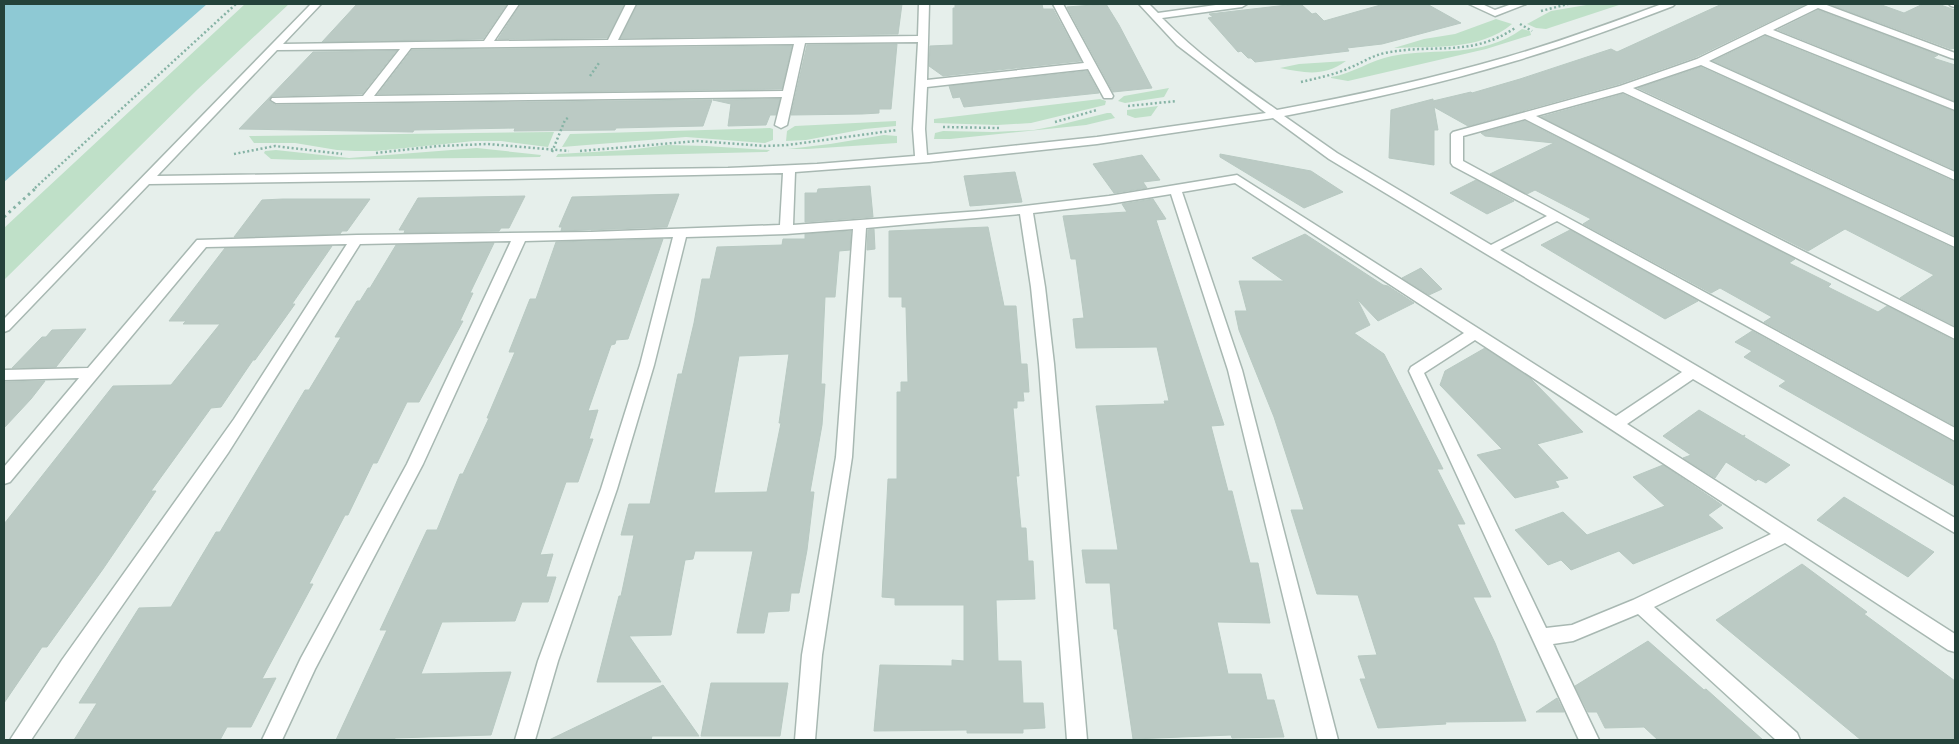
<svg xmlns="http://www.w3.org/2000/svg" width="1959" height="744" viewBox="0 0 1959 744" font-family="'Varela Round',sans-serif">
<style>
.green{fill:#bfe0c8}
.water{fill:#8ec9d4}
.building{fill:#bbcac4;stroke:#b8c9c2;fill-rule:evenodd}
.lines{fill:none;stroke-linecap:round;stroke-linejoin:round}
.minor-casing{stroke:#a8b8b2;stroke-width:3}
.path-far1{stroke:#86b3a5;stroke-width:2.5;stroke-dasharray:2 2.5;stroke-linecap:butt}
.path{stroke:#86b3a5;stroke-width:3;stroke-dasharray:2.5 4;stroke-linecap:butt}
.minor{fill:#fff;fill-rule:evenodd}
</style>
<rect width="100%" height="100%" fill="#e6efeb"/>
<g class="green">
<path d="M245 4H289L198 89 4 280V228Z"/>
<path d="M1592 4H1622L1546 29 1536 28 1527 24 1551 11Z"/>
<path d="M1496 19 1512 24C1480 51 1433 46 1394 48L1424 39 1455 34Z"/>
<path d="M1522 29 1530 31 1531 35 1486 49 1348 81 1331 78V77C1352 74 1371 60 1392 56 1440 47 1480 59 1522 29Z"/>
<path d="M1346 61C1323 77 1306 73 1280 68L1299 64Z"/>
<path d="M1169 88 1164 97 1125 103 1118 101 1124 96Z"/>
<path d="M1100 99 1106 101 1105 105 1031 123 997 125 934 123V119Z"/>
<path d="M1158 106 1151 116 1135 118 1127 115V110Z"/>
<path d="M1107 113H1111L1115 118 1086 125 950 139H934L935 133 943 131 993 132 1034 130 1055 126Z"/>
<path d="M896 121V126L865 129 806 140 786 141 787 131 795 126Z"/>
<path d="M770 128 773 129V140L765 143 686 137 562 147 570 134Z"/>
<path d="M554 132 548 147 501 141H474L376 151H355L337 150 295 143H254L249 136Z"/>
<path d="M884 135 897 136V143L807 149H788L830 144Z"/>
<path d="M667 145 706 146 770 150 767 152 556 157 558 154 628 150Z"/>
<path d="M477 148 541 155 540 157 301 160 271 159 264 153 265 151 276 150 349 158Z"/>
</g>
<path class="water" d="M4 4H207L4 182Z"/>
<g class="building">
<path d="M357 4H507L483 39 322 42Z"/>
<path d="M521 4H624L607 38 498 39Z"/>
<path d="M638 4H902L898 34 621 38Z"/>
<path d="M955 4H1042L1043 9H1053L1081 61 943 76 929 66 930 46 953 45V8H955Z"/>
<path d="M1106 4 1119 25 1152 88 1113 92 1067 7Z"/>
<path d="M1296 4 1302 5 1312 14 1316 13 1324 21 1384 4H1427L1461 23 1382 44 1347 48 1349 51 1255 62 1251 58H1248L1241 51 1238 52 1208 18 1213 17 1209 14Z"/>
<path d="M1722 4H1806L1696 57 1619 84 1468 126 1434 107 1438 130H1434V165L1389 158 1391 110 1433 99V101L1471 92 1472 93 1520 79 1611 49 1617 52Z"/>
<path d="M1829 4H1879L1904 13 1923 4H1938L1955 10V48L1951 49Z"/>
<path d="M1818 10 1938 55 1933 58 1955 65V101L1778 30Z"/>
<path d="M1765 36 1955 112V170L1713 61Z"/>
<path d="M897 44 891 109H879V113L862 114 791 115 807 45Z"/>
<path d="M792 46 782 89 378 94 412 50Z"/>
<path d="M396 51 362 94 272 96 269 101 276 105 712 100 703 126 616 128 615 130 514 131 515 128 414 130 413 132 239 129 313 52Z"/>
<path d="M1701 67 1955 182V236L1638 88Z"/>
<path d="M1087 71 1099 93 964 107 960 97 953 98 949 86Z"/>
<path d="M1623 94 1955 249V326L1900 298 1934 275 1845 229 1808 251 1541 117Z"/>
<path d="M780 99 776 115H770L766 125 728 126 731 104 713 100Z"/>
<path d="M1525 121 1795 259 1789 263 1831 284 1828 287 1878 312 1887 306 1955 341V426L1764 322 1772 317 1720 288 1711 293 1583 224 1591 219 1535 190 1527 194 1490 174 1554 143 1485 136 1481 133Z"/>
<path d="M1220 154 1311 171 1343 192 1304 208 1220 157Z"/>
<path d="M1142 155 1160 180 1143 182 1147 188 1114 193 1093 164Z"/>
<path d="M1015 172 1022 202 970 206 964 176Z"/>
<path d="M1476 180 1514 201 1487 214 1450 193Z"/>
<path d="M870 186 873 217 805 222V193H817L818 189Z"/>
<path d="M679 194 667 227 561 231 562 227H559L572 197Z"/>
<path d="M525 196 509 228H501L499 231 404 233 405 230H399L418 198Z"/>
<path d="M283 199H370L347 231H342L340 234 234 237 262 200Z"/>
<path d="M1153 199 1166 219 1156 220 1224 425 1211 426 1228 491H1232L1250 563H1258L1270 623 1217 622 1228 674H1261L1267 700H1274L1284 737 1232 738 1231 735 1133 739 1117 629H1114L1110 583H1086L1082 550H1118L1096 406 1165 404 1164 401H1169L1157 347 1076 348 1073 319 1084 318 1076 259H1071L1063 216 1127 212 1122 204Z"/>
<path d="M988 227 1004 306H1016L1021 364H1027L1029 392H1023L1024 401H1017V408H1013L1019 476H1016L1021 528H1026L1028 561H1033L1035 599 996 600 998 661H1021L1023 703H1043L1045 728 1023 729V733H967V730L874 731 880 665 952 666V660L964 661V605H895V598L882 597 888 479H897V392H901V382H908L906 307H902V297H889V231Z"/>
<path d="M874 229 875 249 867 250 868 230Z"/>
<path d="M1570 230 1698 301 1665 319 1541 245Z"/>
<path d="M851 231 850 250 839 251 835 297H825L821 384H825L822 425 810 492H814L807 550 799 593H791L789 611 768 612 764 633H737L753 551H695L693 559 685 560 671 635 629 636 661 682H597L619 596H621L634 535H621L629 504H650L678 374H682L694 323 702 279H710L717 247 782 245 783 239H805V234ZM789 354 779 423H781L767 492 714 493 739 356Z"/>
<path d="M1305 234 1383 285 1388 286 1414 303 1378 321 1357 299 1370 325 1354 333 1384 354 1443 469H1437L1465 524H1457L1491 597H1473L1495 643 1526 721 1445 722 1446 724 1378 728 1360 679H1366L1358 656 1377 655 1358 595 1317 594 1291 510H1304L1274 417 1239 330 1235 311H1247L1239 281H1284L1252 258Z"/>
<path d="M663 239 628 339 616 340 615 344 611 345 588 411 598 410 589 439H593L578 482H566L540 555 553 554 546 577H556L548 602H522L515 621 442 622 421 674 511 672 491 735 395 738 394 740H336L387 630H380L427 530H437L460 474H463L489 418H487L515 352H509L530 299H536L556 242Z"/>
<path d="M494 243 470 293H473L460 321H463L419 402H407L377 463H373L348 515H345L309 584H313L262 679 276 678 251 727H227L220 740H74L97 703H79L139 608 171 607 216 532H220L305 390H309L341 337H335L357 301H360L368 288H370L396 245Z"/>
<path d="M332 246 292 304H295L255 360H253L221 407 211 408 151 491H156L103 569 47 647H42L4 703V524L113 386 171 385 220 324H183L186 321H169L225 248Z"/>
<path d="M1421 268 1442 289 1429 295 1402 278Z"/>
<path d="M86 329 56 367 12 368 42 337H46L52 330Z"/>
<path d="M1752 331 1955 443V486L1779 386 1786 381 1744 357 1752 351 1735 342Z"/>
<path d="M1485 348 1530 378 1583 432 1537 444 1568 478 1555 481 1559 487 1515 498 1477 455 1502 449 1440 385 1445 371Z"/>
<path d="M45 381 31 399 4 428V382Z"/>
<path d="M1699 410 1743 436 1745 435 1744 437 1790 465 1766 483 1758 479 1756 481 1726 462 1715 478 1683 458 1691 455 1663 436Z"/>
<path d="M1663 465 1722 505 1708 515 1723 528 1633 564 1619 551 1571 570 1561 560 1548 565 1515 530 1563 512 1587 535 1665 506 1633 477Z"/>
<path d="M1844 497 1934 552 1908 577 1817 520Z"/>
<path d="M1802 564 1867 612 1864 614 1955 681V740H1861L1716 620Z"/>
<path d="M1648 641 1704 690 1706 689 1763 740H1658L1644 727 1605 728 1597 712H1588L1575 686Z"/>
<path d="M711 683H788L780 736H701Z"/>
<path d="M663 685 699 736H652L651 740H549Z"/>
<path d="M1557 698 1564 712H1536Z"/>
</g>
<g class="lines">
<g class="minor-casing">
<g id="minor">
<path d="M311 4H321L283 44 484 41 509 4H519L494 41 608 40 626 4H636L618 40 918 36 919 4H929L927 80 1084 63 1053 4H1063L1113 96 1112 98H1104L1088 69 927 87 925 129 927 155 1097 137 1266 113 1177 45 1139 4H1149L1158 13 1223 4H1247L1242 7 1162 18C1197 54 1237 82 1277 110 1354 96 1431 79 1507 57 1559 42 1611 23 1662 4H1675L1673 6C1621 26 1568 45 1515 61 1439 84 1362 101 1284 116L1337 153 1491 245 1547 216 1453 166 1451 163V134L1453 132 1620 86 1697 59 1810 4H1824L1955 53V59L1951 58 1818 8 1773 30 1955 103V110L1765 34 1709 61 1955 172V180L1701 65 1633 88 1955 238V247L1623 92 1536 116 1955 328V339L1525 119 1463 136V161L1955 428V441L1557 221 1500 250 1955 518V533L1693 379 1627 424 1955 634V652L1948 650 1785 543 1654 607 1797 733 1800 740H1776L1638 614 1573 641 1553 644 1599 740H1579L1409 371 1411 367 1464 333 1235 183 1182 192 1242 370 1338 740H1318L1228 370 1171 194 1109 204 1033 213 1045 287 1054 364 1087 740H1067L1039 364 1031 287 1020 214 866 228 852 457 822 655 815 740H795L802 655 836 457 853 229 786 234 686 237 654 365 617 489 558 661 535 740H515L538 661 601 489 640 365 673 237 525 241 423 464 315 669 282 740H262L301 658 407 464 511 241 360 244 228 453 101 636 31 740H10L62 660 234 419 347 244 206 247 10 482 4 484V467L79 378 4 380V370L88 368 197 240 357 235 591 232 780 225 783 173 506 179 149 184 9 330 4 332V319ZM918 42 913 129 915 156 817 164 728 168 157 176 277 50 400 49 363 96 272 98 271 100 276 103 782 97 775 125 781 128 787 125 805 43ZM794 44 783 91 374 96 411 48ZM1273 118 1329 159 1682 372 1616 416 1237 175 1109 196 981 211 793 225 795 172 929 162 1097 144ZM1475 340 1771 534 1633 600 1572 625 1546 628 1424 373Z"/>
<path d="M1469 4H1482L1495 10 1512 4H1526L1495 16Z"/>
<path d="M1949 4H1955V7L1951 6Z"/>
</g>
</g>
<g class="path-far1">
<path d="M1541 11 1568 4"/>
<path d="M1520 24 1532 31"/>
<path d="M590 76 599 63"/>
<path d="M1301 82C1317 78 1334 75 1349 68 1362 63 1371 56 1385 53 1433 43 1470 58 1515 28"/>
<path d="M1128 106 1177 101"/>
<path d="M1055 122 1097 110"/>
<path d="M943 127 999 128"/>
<path d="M580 151 697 141 765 146 788 145 897 130"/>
<path d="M552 152 565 120 569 117"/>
<path d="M376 153 439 146 488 144 569 151"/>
<path d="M234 154 275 146 342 154"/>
<path d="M35 188 236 4"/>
</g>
<path class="path" d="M4 217 37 187"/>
<use href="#minor" class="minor"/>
</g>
<rect width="1959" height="744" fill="none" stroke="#24423a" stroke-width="10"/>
</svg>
